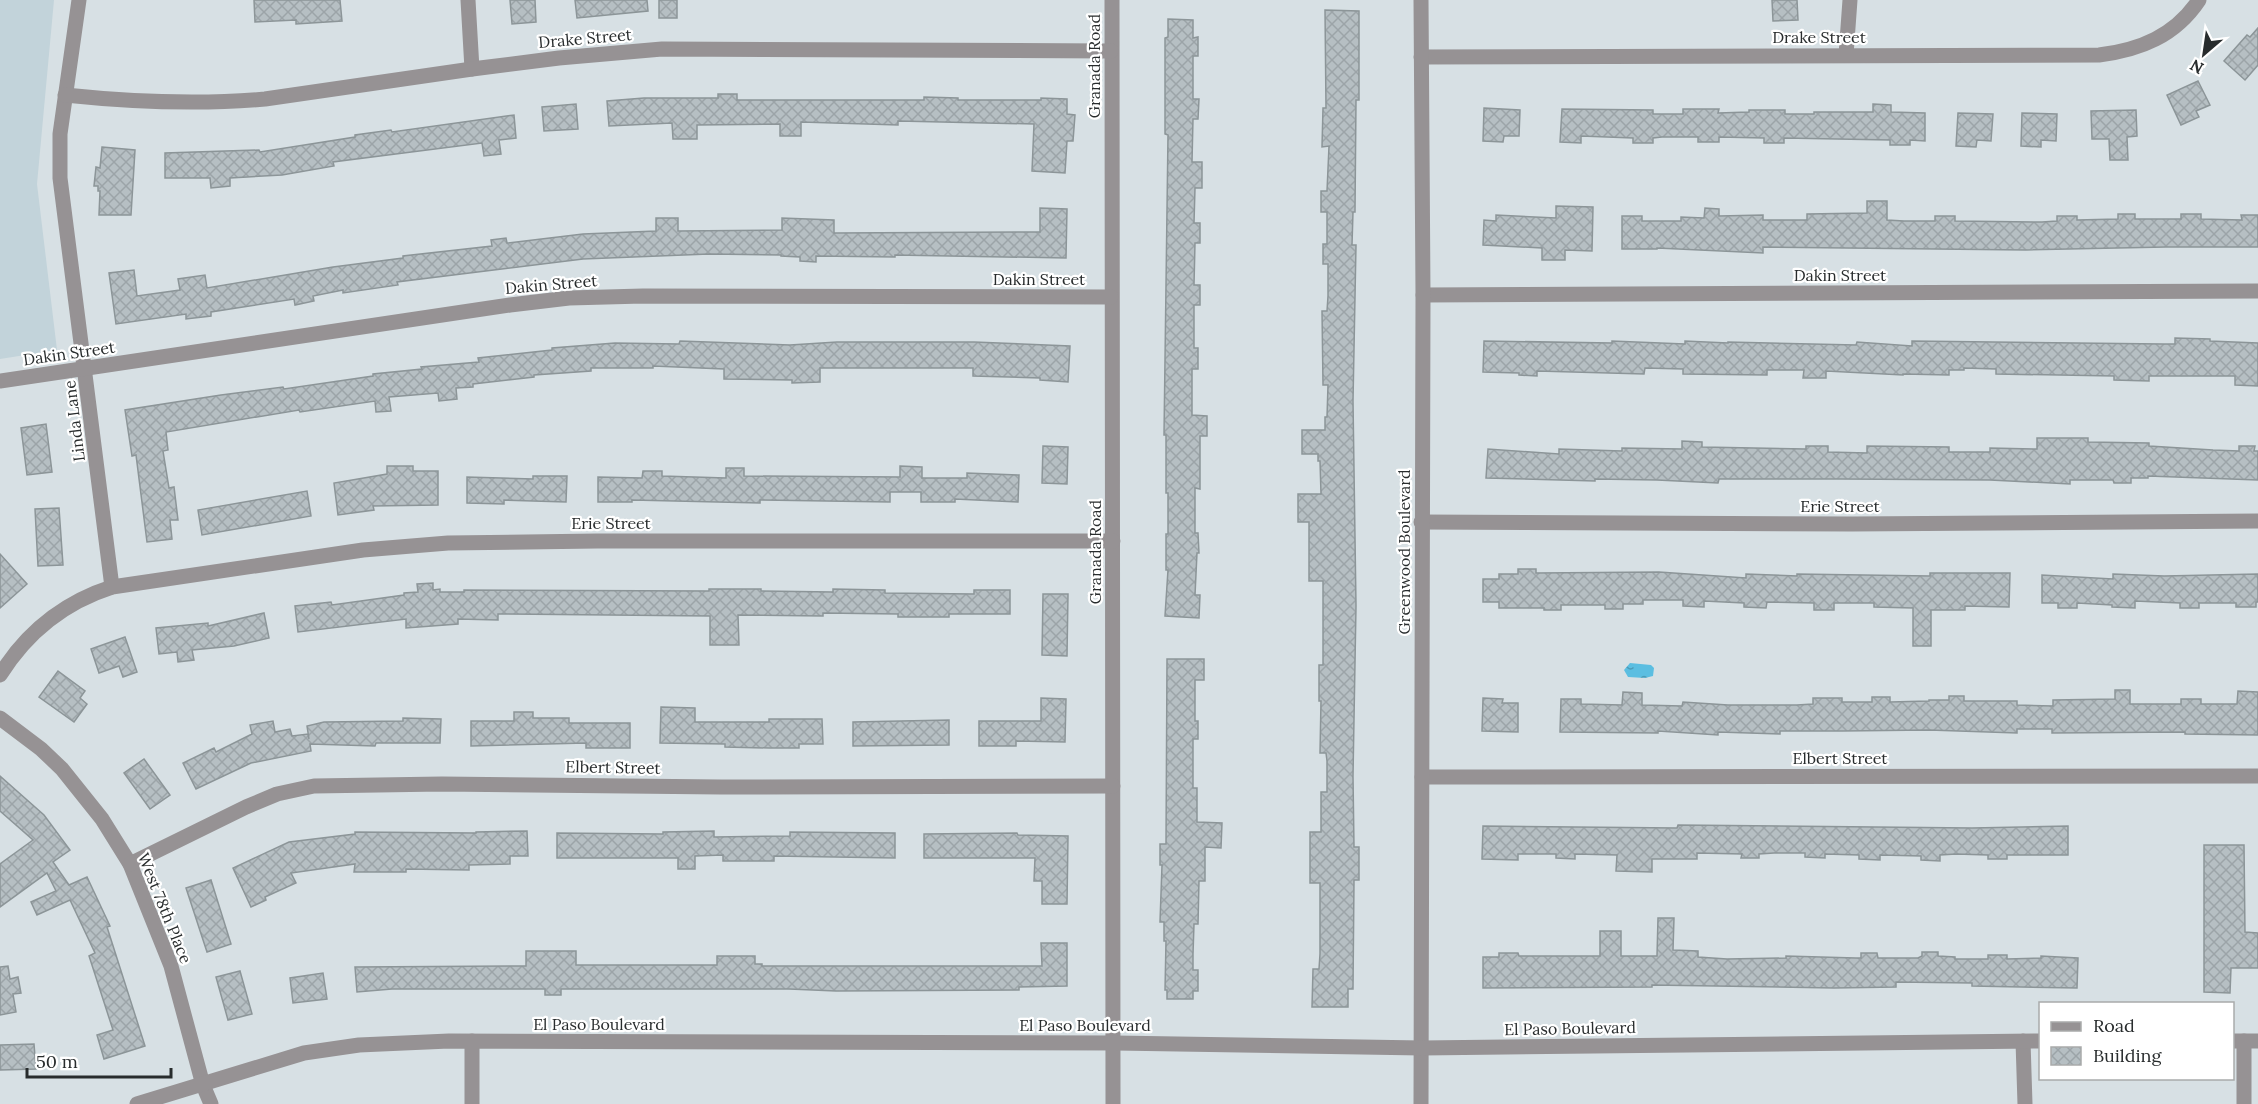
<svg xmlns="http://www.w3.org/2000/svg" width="2258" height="1104" viewBox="0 0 2258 1104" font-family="Lora,serif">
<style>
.built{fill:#c2d3da}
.water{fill:url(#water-ripples)}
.building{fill:url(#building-cross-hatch);stroke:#8c9598;stroke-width:1.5}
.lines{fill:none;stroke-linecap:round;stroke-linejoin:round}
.minor{stroke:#969294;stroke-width:15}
.tertiary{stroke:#969294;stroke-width:15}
.labels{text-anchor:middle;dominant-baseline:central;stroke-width:4.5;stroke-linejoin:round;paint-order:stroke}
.street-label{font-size:16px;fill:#282c2d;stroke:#fff}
</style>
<defs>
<pattern id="water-ripples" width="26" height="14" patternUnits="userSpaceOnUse" patternTransform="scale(1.5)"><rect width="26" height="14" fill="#5bbee1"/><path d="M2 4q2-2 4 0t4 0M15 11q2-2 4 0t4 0" fill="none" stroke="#4b9bb7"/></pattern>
<pattern id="building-cross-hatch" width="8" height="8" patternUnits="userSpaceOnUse" patternTransform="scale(1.5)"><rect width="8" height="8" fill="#b6bfc3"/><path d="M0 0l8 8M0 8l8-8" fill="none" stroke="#9ca4a8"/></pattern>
</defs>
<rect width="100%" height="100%" fill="#d7e0e4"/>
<path class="built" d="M0 0H54L37 184 57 350 0 359Z"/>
<path class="water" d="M1630 663 1651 665 1654 668 1653 676 1645 678 1628 677 1624 670Z"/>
<g class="building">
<path d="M254 0H340L342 21 296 24V20L255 22Z"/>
<path d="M510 0H535L536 22 512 24Z"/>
<path d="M575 0H647L648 11 577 18Z"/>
<rect x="659" y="0" width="18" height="18"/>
<path d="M1772 0H1797L1798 20 1773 21Z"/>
<path d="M1325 10 1359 11V100H1356L1355 212H1353L1352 245H1356L1353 401 1356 606 1353 776 1354 847H1359V880H1354L1353 989H1348V1007H1312L1313 969H1319L1320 954V883H1310V832H1321V792H1327V761L1326 753H1320L1321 701H1319V665H1323V581H1309V522H1298V494H1321L1320 461H1318V454H1302V430H1325V417H1327L1328 385H1323L1322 311H1327L1328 296V264H1323V244H1327V212H1321V191H1327L1329 146 1322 147 1323 108H1326Z"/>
<path d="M1168 19 1193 20V38L1198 37V56H1193V99H1199L1198 119H1193L1192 162H1202V188H1195L1194 223H1200V243H1195L1194 285H1200V305H1194V348H1198V369H1192V415L1207 416V436H1200V489L1195 488V533H1198L1199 553H1197L1195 595H1200L1199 618 1165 616 1168 570H1166V534H1168V493H1166V435H1164L1168 135 1165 134V38L1168 37Z"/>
<path d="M2258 28V65L2245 80 2224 61 2247 35 2250 37Z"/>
<path d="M2198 81 2210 105 2196 111 2199 117 2181 125 2167 95Z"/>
<path d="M718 94H737V100H924V97L958 98V100H1041V98L1067 99V114L1075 115 1073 141H1067L1065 173 1032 171 1034 124 898 121V125L801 122V136H780V124L697 125V139H673L672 123 609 126 607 101 644 98H718Z"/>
<path d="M576 104 578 129 544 131 542 107Z"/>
<path d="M1873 104 1891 105V112L1925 113V141L1910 140V145H1890V140L1784 138V143H1764V138L1719 137V142H1698V137H1662L1653 138V143H1633V138L1581 136V143L1560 142 1562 109 1653 110V114H1683V109H1719L1718 113 1749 112V110H1785V114H1814V112H1873Z"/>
<path d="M1484 108 1520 110 1519 136H1504L1503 142 1483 141Z"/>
<path d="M2136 110 2137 136 2127 137 2128 160H2110L2109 139H2092L2091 111Z"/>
<path d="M1958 113 1993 114 1991 141 1977 140 1976 147 1956 146Z"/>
<path d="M2022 113 2057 114 2056 141 2041 140V147L2021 146Z"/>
<path d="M514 115 516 138 499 140 501 154 484 156 482 143 333 162 334 166 282 175 230 178V186L211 188 210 178H165V153L259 150 260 152 355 137V135L391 130 392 132Z"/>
<path d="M102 147 135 150 131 215H99L100 191H98V186H94L96 167 100 168Z"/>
<path d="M1867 201H1887V220L1904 221H1935V216H1955V221L2042 222 2057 221V216H2077V220L2118 219V214H2135V219H2181V214H2201V219L2242 220 2241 215H2258V247H2166L2026 250 1763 247V253L1657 248V249H1622V216H1642V221H1681V217L1704 218 1705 208 1719 209V216L1763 215V220H1807V214L1867 213Z"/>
<path d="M1556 206 1593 207 1592 251 1565 250V260H1542V248L1483 245 1484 220 1496 221V215L1556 218Z"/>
<path d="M1040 208 1067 209 1066 258 895 255V257L816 256V262L800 261V257L781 256V255L709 254 583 259 397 282 398 285 343 293V290L313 296 314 301 295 305 294 299 211 312V316L186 319V314L116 324 109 273 134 270 137 296 180 290 178 279 205 275 207 288 333 267 403 258V256L492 246 491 240 506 238 507 243 583 234 656 231V218H678V231L782 230V218L834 220V233L1040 232Z"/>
<path d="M2175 338 2210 339V341L2258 343V386L2235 385V376H2149V381L2114 380V376L1996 374V369L1964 368V370H1949V375L1903 374V375L1826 371V378H1803L1804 370H1767V375L1683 374V369L1645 368 1644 374 1537 371V376L1519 375V373L1483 372 1484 341 1612 343V341L1685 344V341L1728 343V342L1856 345 1857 342 1912 346V341L2163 344H2175Z"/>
<path d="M680 341 790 345 837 342H974L1070 346 1068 382 1040 380V378L973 376V368H820V382L792 383V380L724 379V369L653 366V368H591V371L534 375V377L473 384V387L456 388 457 399 439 401 438 393 389 397 391 411 376 412 375 401 300 412 299 410 166 432 168 450 163 451 169 488 174 487 178 520H170L172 539 147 542 136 455 132 456 125 410 221 395 283 387 284 389 373 376V374L422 369 421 367 479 362 478 358 552 350V348L615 343 679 344Z"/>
<path d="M46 424 52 472 27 475 21 428Z"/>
<path d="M2037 438H2088V442L2149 443V446L2213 450 2239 451V446H2255L2254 451H2258V480L2148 476V478H2131V483H2114L2113 480H2070V484L1990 480 1841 479H1719L1718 483 1657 480 1595 479V481L1486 478 1488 449 1559 454V449L1622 451V448L1682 449V441L1702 442V447L1806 449V446H1828V452L1867 453V446L1949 447V452H1990V448L2037 449Z"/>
<path d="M1043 446 1068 447 1067 484 1042 483Z"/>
<path d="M387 466H413V471H438V505L373 506 374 510 338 515 334 483 387 474Z"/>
<path d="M900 466 922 467V478H967V473L1019 475 1018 502 955 499V502H921V492H890V502L760 500V503L632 500V502H598V477L642 478 643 471H662V476L726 478V468H744V476L900 477Z"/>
<path d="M533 476H567L566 502 504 500V504L467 503V477L533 479Z"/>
<path d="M307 491 311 516 202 535 198 510Z"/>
<path d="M59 508 63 565 38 566 35 509Z"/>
<path d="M0 554 27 584 0 608Z"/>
<path d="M1518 569H1536V573L1659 572 1746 578V574L1797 576V574L1930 576V573H2010L2009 607 1965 606V610H1931V646H1913V608L1874 607V603H1834V610H1814V603L1767 602 1766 608 1744 607V603L1704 601V607L1683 606V600H1643V604H1623V609H1605V605H1561V610H1544V608H1499V602H1483V579H1499V574H1518Z"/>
<path d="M2113 574 2164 576 2258 574V602H2256V607H2236V603H2199V608H2180V603L2135 601V608L2112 607V605L2077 603V608H2058V603H2042V575L2113 579Z"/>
<path d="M433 583V590L440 589V592H464V590L709 591V589H761V591L833 592V589L885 590V593L974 594V590H1010V614H949V617H898V614L823 613V616L738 615 739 645H710V616L498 614V620L458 619V624L406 628V619L298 632 295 606 331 602 332 605 404 595V593L418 592 417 584Z"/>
<path d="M1043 594H1068L1067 656 1042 655Z"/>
<path d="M264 613 269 638 234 646 192 650 194 660 178 662 177 652 159 654 156 628 208 623V626Z"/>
<path d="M125 637 137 672 123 677 119 666 99 673 91 649Z"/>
<path d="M1167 659H1204V680H1195V721H1198V739H1193V788H1197V822L1222 823 1221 848 1205 847V881H1199L1198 924H1194L1193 954V970H1198V991H1193V999H1167V990H1165L1166 941H1164V922H1160L1162 865H1160V844H1166Z"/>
<path d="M58 671 85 691 80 698 87 704 74 722 39 697Z"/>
<path d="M2115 690H2130V704H2181V699H2201V704H2237L2238 691 2258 692V735L2185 734V732L2052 733V729H2017V733L1929 730 1842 731H1780V734L1718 732V735L1658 731V733L1560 732 1561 699H1581V704L1622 705 1623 692 1642 693V705L1682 706 1683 702 1728 705H1797L1813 704V698H1842V702H1872V697H1890V702L1929 701V700H1949V696H1964V701H2017V705L2053 706V700L2115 699Z"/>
<path d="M1041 698 1066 699 1065 742 1016 741V746H979V721H1041Z"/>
<path d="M1483 698 1503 699 1502 703H1518V732L1482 731Z"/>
<path d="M661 707 695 708V722H769V719H822L823 744H799V748H769L725 747V744L660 743Z"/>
<path d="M514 712H533V718H569V723H630V748H586V743L471 746V721H514Z"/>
<path d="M403 718 441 719 440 743H376L375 746 310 744 311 751 251 763 196 789 183 763 214 748 216 752 252 734 250 725 273 721 275 732 290 729 292 736 308 734 309 739 307 726 324 722 403 721Z"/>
<path d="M949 720V745L853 746V722Z"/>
<path d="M144 759 170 795 150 809 124 773Z"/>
<path d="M0 776 44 815 70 850 53 862 69 885 87 877 110 926 107 927 145 1046 104 1059 97 1035 113 1030 89 956 95 953 70 900 37 915 31 902 56 891 47 873 0 907V864L33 840 0 811Z"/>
<path d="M1678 825 1972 828 2068 826V855H2007V859H1988V855L1956 854 1940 855V861L1921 860V856L1880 855V860L1859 859V855L1825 854V858L1805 857V853H1774L1759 854V858H1741L1742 854 1697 853V859H1652V872L1616 871 1617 855 1575 854V859L1556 858V854H1518V860L1482 859 1483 826 1677 828Z"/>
<path d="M527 831 528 856H510V864L469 865V870L406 869V872H354L355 864 291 873 296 883 265 897 266 900 251 907 233 868 289 842 355 834V832L476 833V832Z"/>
<path d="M714 831V837L790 836V832L895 833V858L774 856V861H723V855L695 856V869H678V858H557V833L663 834V832Z"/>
<path d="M1017 833 1018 835 1068 836 1067 904H1042V881H1034L1035 858H924V834Z"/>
<path d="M2204 845H2244L2245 932 2258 933V968H2231L2230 993 2204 992Z"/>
<path d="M211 880 231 944 207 952 186 888Z"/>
<path d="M1658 918H1674L1673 950 1698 951V957L1727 959 1786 958V956L1856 958H1861V953H1877L1878 958H1918L1922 956V952H1938V956L1955 957V959H1988V955H2007V959L2041 958V956L2078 958 2077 988 1972 986V983L1896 982V987L1834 988 1652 985V987L1483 988V957H1499V953H1518L1519 956H1600V931H1621V956H1657Z"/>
<path d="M1041 943H1067V986L1019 987V990L836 991 789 989H561V995H545V989H392L357 992 355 967 526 966V951H576V965H717V956H755V964H762V966H1042Z"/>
<path d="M8 966 10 979 18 977 21 993 13 994 16 1012 0 1015V967Z"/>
<path d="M240 971 252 1014 228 1020 216 977Z"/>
<path d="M323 973 327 999 293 1003 290 978Z"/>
<path d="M34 1044 36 1069 0 1070V1045Z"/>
</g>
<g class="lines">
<g class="minor">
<path d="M79 0 60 134V178L112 587"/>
<path d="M468 0 472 69"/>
<path d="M1112 0 1113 1104"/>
<path d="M1846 55 1850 0"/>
<path d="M1421 57 2099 55C2140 50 2175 36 2199 0"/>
<path d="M65 95C132 102 198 105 265 99L472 69 559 58 662 49 1111 51"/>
<path d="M1423 295 2258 291"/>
<path d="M0 381 510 305 569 298 643 296 1111 297"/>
<path d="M1421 522 1852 524 2258 521"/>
<path d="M0 675C27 632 65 602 112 587L363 550 448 543 597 541H1113"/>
<path d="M0 718 41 749 62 769 102 819 130 864 171 966 203 1085 211 1104"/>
<path d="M1422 777 2258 776"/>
<path d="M130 864 246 807 277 794 314 786 442 784 721 787 1113 786"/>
<path d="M472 1041V1104"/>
<path d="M2023 1041 2025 1104"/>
<path d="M2244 1041V1104"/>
</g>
<g class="tertiary">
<path d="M1421 0 1423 295 1421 1104"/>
<path d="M2232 1041H2258"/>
<path d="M137 1104 304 1053 359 1045 449 1041 1115 1043 1422 1048 2040 1041"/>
</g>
</g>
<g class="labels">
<g class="street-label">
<text x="1819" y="37">Drake Street</text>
<text transform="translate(585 38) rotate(-5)">Drake Street</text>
<text transform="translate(1094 66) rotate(-90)">Granada Road</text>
<text x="1840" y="275">Dakin Street</text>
<text x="1039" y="279">Dakin Street</text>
<text transform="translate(551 284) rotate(-5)">Dakin Street</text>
<text transform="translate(69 353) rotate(-8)">Dakin Street</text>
<text transform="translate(74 421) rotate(-97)">Linda Lane</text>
<text x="1840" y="506">Erie Street</text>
<text x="611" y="523">Erie Street</text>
<text transform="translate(1095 552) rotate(-90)">Granada Road</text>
<text transform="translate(1404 552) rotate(-90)">Greenwood Boulevard</text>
<text x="1840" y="758">Elbert Street</text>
<text transform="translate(613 767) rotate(1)">Elbert Street</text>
<text transform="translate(165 908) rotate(68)">West 78th Place</text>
<text x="599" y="1024">El Paso Boulevard</text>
<text x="1085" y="1025">El Paso Boulevard</text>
<text transform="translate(1570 1028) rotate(-1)">El Paso Boulevard</text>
</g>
</g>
<rect x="2039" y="1002" width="195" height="78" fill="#ffffff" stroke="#a9abab" stroke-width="1.5"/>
<rect x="2051" y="1022" width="30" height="9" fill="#969294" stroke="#a9abab" stroke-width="1.5"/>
<text x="2093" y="1032" font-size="18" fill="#282c2d">Road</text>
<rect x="2051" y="1047" width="30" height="18" fill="url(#building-cross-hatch)" stroke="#a9abab" stroke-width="1.5"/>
<text x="2093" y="1062" font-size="18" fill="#282c2d">Building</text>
<g transform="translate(2204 54) rotate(209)" stroke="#ffffff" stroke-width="4.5" paint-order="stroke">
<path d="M0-4.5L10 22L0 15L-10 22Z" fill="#282c2d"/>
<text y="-9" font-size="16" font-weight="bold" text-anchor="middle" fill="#282c2d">N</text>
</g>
<path d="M27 1068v9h144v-9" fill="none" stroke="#282c2d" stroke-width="3"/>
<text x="36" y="1068" font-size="18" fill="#282c2d" stroke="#ffffff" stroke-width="4.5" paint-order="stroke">50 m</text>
</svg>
